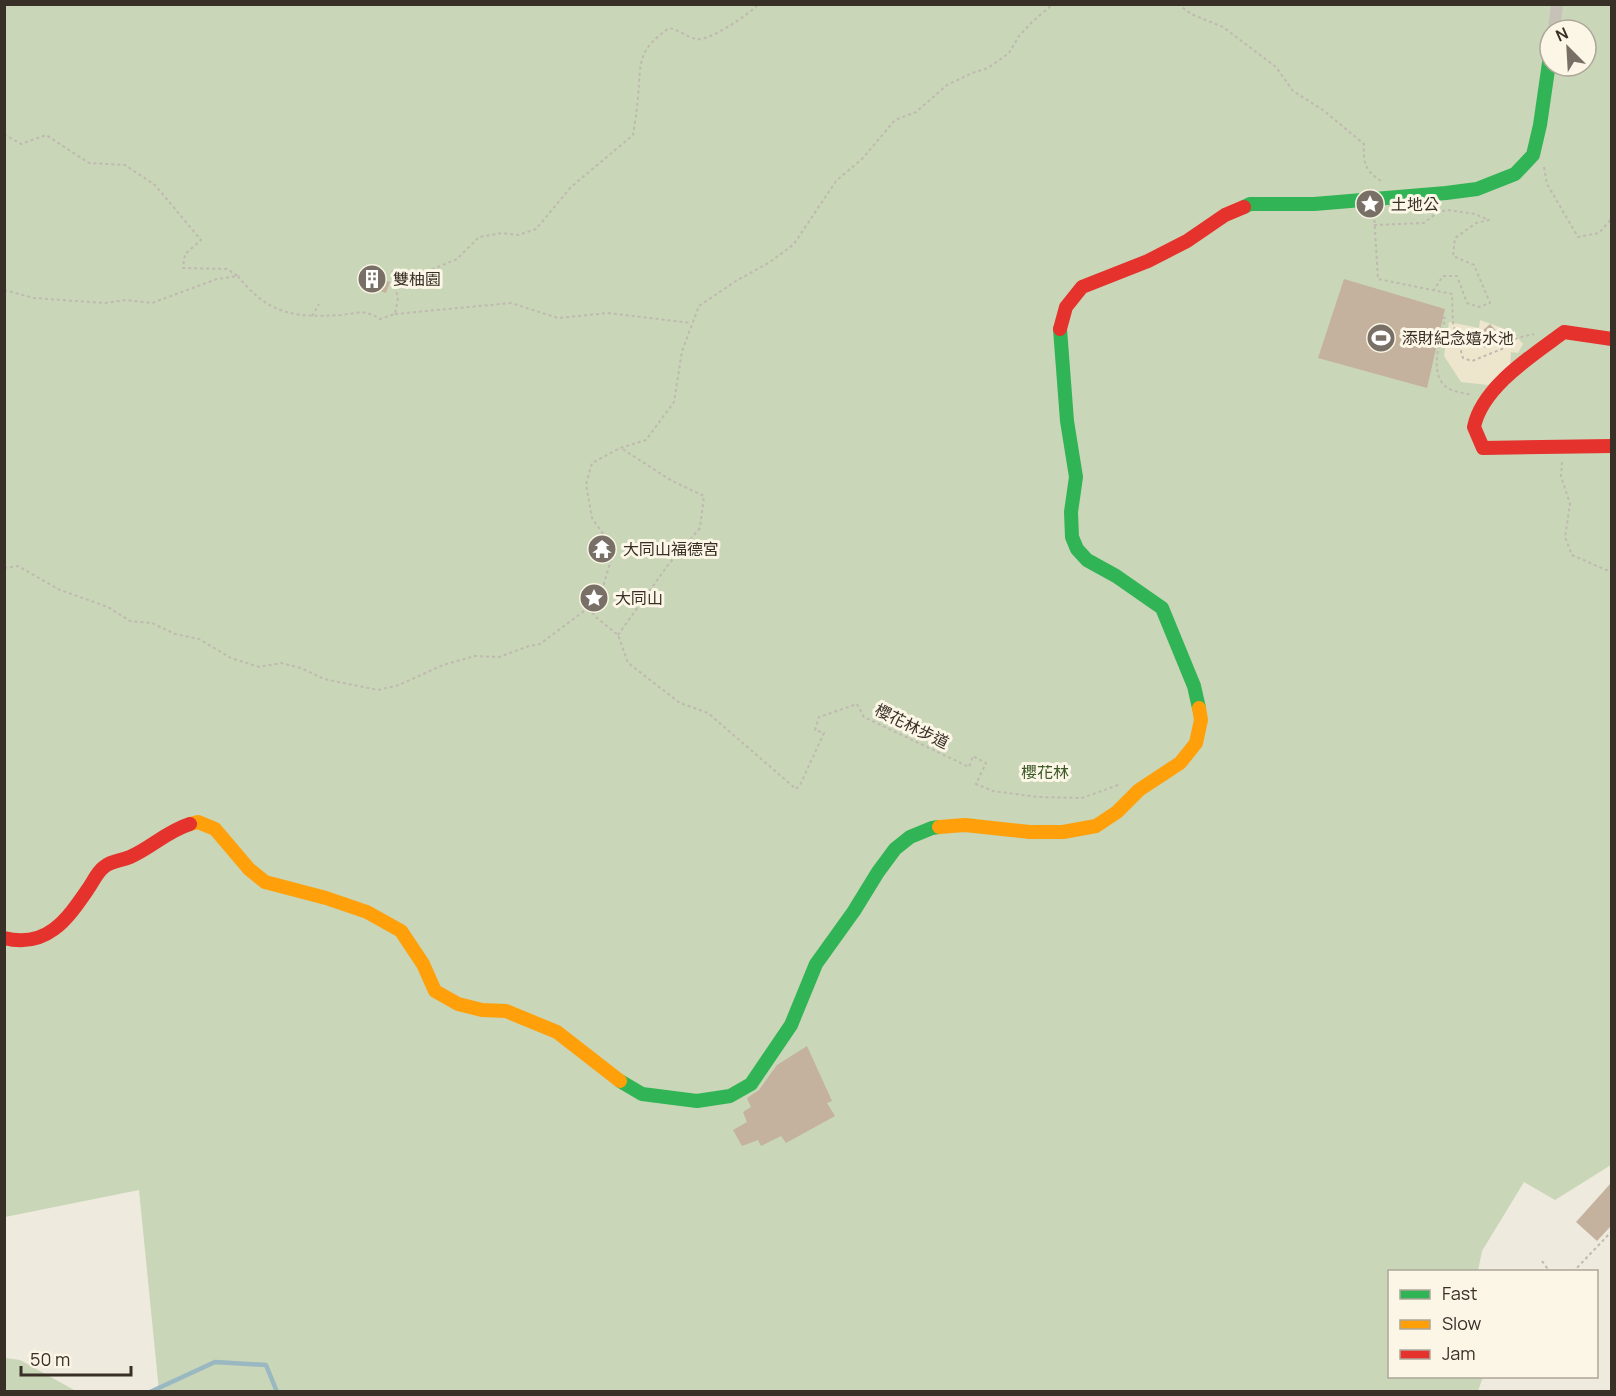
<svg xmlns="http://www.w3.org/2000/svg" width="1616" height="1396" viewBox="0 0 1616 1396" font-family="Manrope,'Noto Sans TC',sans-serif">
<style>
.green{fill:#c9d6b7;fill-rule:evenodd}
.plaza{fill:#eee6cc}
.lines{fill:none;stroke-linecap:round;stroke-linejoin:round}
.stream{stroke:#99b8c1;stroke-width:4.5}
.building{fill:#c4b29e}
.path{stroke:#bfbab0;stroke-width:2;stroke-dasharray:3 3;stroke-linecap:butt}
.street{stroke:#c6c2b8;stroke-width:12}
.fast{stroke:#30b455;stroke-width:14}
.slow{stroke:#ff9f0a;stroke-width:14}
.jam{stroke:#e5322d;stroke-width:14}
.labels{text-anchor:middle;dominant-baseline:central;stroke-width:6;stroke-linejoin:round;paint-order:stroke}
.poi-label{font-size:16px;fill:#382f26;stroke:#fbf6e5;text-anchor:start}
.street-label{font-size:16px;fill:#382f26;stroke:#fbf6e5}
.park-label{font-size:16px;fill:#3b5827;stroke:#fbf6e5}
</style>
<rect width="100%" height="100%" fill="#eeeade"/>
<g class="green">
<path d="M5 5H1611V1165L1555 1200 1524 1182 1482 1251 1478 1271 1390 1272V1376L1483 1377 1478 1391H159L139 1190 5 1217ZM1550 30H1586V66H1550Z"/>
<path d="M5 1358 20 1360 76 1391H5Z"/>
</g>
<path class="plaza" d="M1480 320 1513 332 1523 344 1518 353 1511 352 1510 366 1488 385 1461 382 1444 356 1449 322 1479 328Z"/>
<g class="lines">
<path class="stream" d="M150 1392 215 1362 266 1365 277 1392"/>
</g>
<g class="building">
<path d="M365 265 380 270 377 277 390 282 386 293 358 283Z"/>
<path d="M1344 279 1445 309 1427 388 1318 358Z"/>
<path d="M1490 324 1500 335 1485 348 1483 346 1481 348 1473 339Z"/>
<path d="M807 1046 832 1101 827 1103 835 1116 786 1143 781 1136 761 1146 758 1140 742 1146 733 1130 747 1122 743 1112 751 1107 747 1098 759 1090 777 1065Z"/>
<path d="M1611 1183V1226L1597 1241 1576 1222Z"/>
</g>
<g class="lines">
<g class="path">
<path d="M1178 4 1191 14 1223 27 1276 67 1293 91 1323 110 1364 144C1363 162 1365 171 1381 181"/>
<path d="M4 134 21 144 46 135 89 163 125 165 155 185 201 240 185 254 183 268 227 269 238 276"/>
<path d="M1544 167 1547 184 1578 237 1599 233 1612 218"/>
<path d="M1374 214 1378 279 1452 294 1453 323 1463 358 1472 361 1502 349 1517 338 1534 334"/>
<path d="M1374 225 1424 223 1438 212 1448 210 1475 214 1489 220 1476 223 1455 238 1453 256 1474 265 1490 303 1479 307 1467 303 1457 276H1443L1434 290"/>
<path d="M4 290 34 298 105 303 126 300 152 303 217 279 238 276C267 314 295 318 341 315 359 313 364 309 380 319L395 314 398 298 391 273 394 270 410 274 428 271 457 259 479 237 502 233 518 235 536 229 571 187 633 135C635 123 637 110 638 97 641 61 637 51 669 28 679 30 687 37 696 39 709 42 749 14 759 4"/>
<path d="M395 314 511 303 558 318 608 313 691 323"/>
<path d="M312 316 319 304"/>
<path d="M1443 318H1445C1442 338 1428 370 1445 386 1452 392 1464 393 1472 395"/>
<path d="M1562 462 1561 476 1570 504 1565 537 1572 555 1606 570H1612"/>
<path d="M4 568 18 566 60 590 108 607 130 621 152 623 175 634 199 639 231 658 259 667 281 663 301 668 324 679 378 690 399 685 443 665 475 656 499 657 529 646 540 644 588 608 603 587 611 560 608 541 592 518 586 484 592 463 620 448 646 440 674 402 682 351 699 306 736 281 770 262 794 244 836 181 862 159 895 120 916 112 947 85 972 73 988 68 1009 53 1019 36 1032 22 1053 4"/>
<path d="M588 608 597 618 618 635 628 663 680 703 708 713 796 789 800 785 824 733 815 730 819 717 857 704 864 717 969 767 973 756 986 763 976 784 993 791 1038 797 1082 798 1121 784"/>
<path d="M618 635 668 565 700 528 704 496 672 481 621 448"/>
<path d="M1542 1261 1547 1268 1545 1272"/>
<path d="M1573 1272 1612 1231"/>
</g>
<path class="street" d="M1554 30 1557 4"/>
<g class="fast">
<path d="M1244 207 1250 204H1314L1446 193 1477 189 1515 174 1533 155 1540 125 1550 56"/>
<path d="M1060 329 1067 421 1076 477 1071 512 1072 537 1077 549 1087 560 1116 576 1162 608 1194 686 1199 708"/>
<path d="M620 1081 642 1094 697 1101 730 1096 751 1084 791 1025 816 964 854 911 878 872 895 849 910 837 932 828 939 827"/>
</g>
<g class="slow">
<path d="M190 824 198 822 215 829 249 869 265 882 326 898 367 912 401 931 423 964 435 991 458 1004 482 1010 506 1011 557 1032 620 1081"/>
<path d="M939 827 965 825 1030 832H1063L1096 826 1117 812 1139 790 1180 763 1196 743 1201 720 1199 708"/>
</g>
<g class="jam">
<path d="M1060 329 1066 307 1082 287 1148 261 1187 241 1225 215 1244 207"/>
<path d="M1612 339 1564 332C1533 355 1482 387 1474 427L1483 448 1612 446"/>
<path d="M4 938C46 949 67 920 88 889 93 882 97 872 104 867 112 860 121 861 130 857 151 848 167 831 190 824"/>
</g>
</g>
<defs>
<g id="sight-disc" transform="scale(1.5)"><circle r="9.5" fill="#787066" stroke="#fbf6e5"/><path d="M0-6L1.8-2.2L6-1.7L2.9 1.2L3.7 5.4L0 3.3L-3.7 5.4L-2.9 1.2L-6-1.7L-1.8-2.2Z" fill="#fff"/></g>
<g id="building-disc" transform="scale(1.5)"><circle r="9.5" fill="#787066" stroke="#fbf6e5"/><path d="M-4-6H4V6H1V3H-1V6H-4ZM-2.5-4.3h1.7v1.8h-1.7ZM.8-4.3h1.7v1.8H.8ZM-2.5-1h1.7V.8h-1.7ZM.8-1h1.7V.8H.8Z" fill="#fff"/></g>
<g id="stadium-disc" transform="scale(1.5)"><circle r="9.5" fill="#787066" stroke="#fbf6e5"/><path d="M0-5a6.5 5 0 1 0 0 10a6.5 5 0 1 0 0-10ZM-3.5-1.8h7v3.6h-7Z" fill="#fff"/></g>
<g id="temple-disc" transform="scale(1.5)"><circle r="9.5" fill="#787066" stroke="#fbf6e5"/><path d="M0-6L5-2H3V0L6.5 2.5H4V6H1.5V3h-3V6H-4V2.5H-6.5L-3 0V-2H-5Z" fill="#fff"/></g>
</defs>
<g fill-rule="evenodd">
<use href="#sight-disc" x="1370" y="204"/>
<use href="#building-disc" x="372" y="279"/>
<use href="#stadium-disc" x="1381" y="338"/>
<use href="#temple-disc" x="602" y="549"/>
<use href="#sight-disc" x="594" y="598"/>
</g>
<g class="labels">
<g class="poi-label">
<text x="1391" y="204">土地公</text>
<text x="393" y="279">雙柚園</text>
<text x="1402" y="338">添財紀念嬉水池</text>
<text x="623" y="549">大同山福德宮</text>
<text x="615" y="598">大同山</text>
</g>
<g class="street-label">
<text transform="translate(912 726) rotate(26)">櫻花林步道</text>
</g>
<g class="park-label">
<text x="1045" y="772">櫻花林</text>
</g>
</g>
<rect width="1616" height="1396" fill="none" stroke="#382f26" stroke-width="12"/>
<rect x="1388" y="1270" width="210" height="108" fill="#fbf6e5" stroke="#ada699" stroke-width="1.5"/>
<rect x="1400" y="1290" width="30" height="9" fill="#30b455" stroke="#ada699" stroke-width="1.5"/>
<text x="1442" y="1300" font-size="18" fill="#382f26">Fast</text>
<rect x="1400" y="1320" width="30" height="9" fill="#ff9f0a" stroke="#ada699" stroke-width="1.5"/>
<text x="1442" y="1330" font-size="18" fill="#382f26">Slow</text>
<rect x="1400" y="1350" width="30" height="9" fill="#e5322d" stroke="#ada699" stroke-width="1.5"/>
<text x="1442" y="1360" font-size="18" fill="#382f26">Jam</text>
<g transform="translate(1568 48) rotate(336)"><circle r="28" fill="#fbf6e5" stroke="#ada699" stroke-width="1.5"/>
<path d="M0-4.5L10 22L0 15L-10 22Z" fill="#787066"/>
<text y="-9" font-size="16" font-weight="bold" text-anchor="middle" fill="#382f26">N</text>
</g>
<path d="M21 1366v9h110v-9" fill="none" stroke="#382f26" stroke-width="3"/>
<text x="30" y="1366" font-size="18" fill="#382f26" stroke="#fbf6e5" stroke-width="4.5" paint-order="stroke">50 m</text>
</svg>
